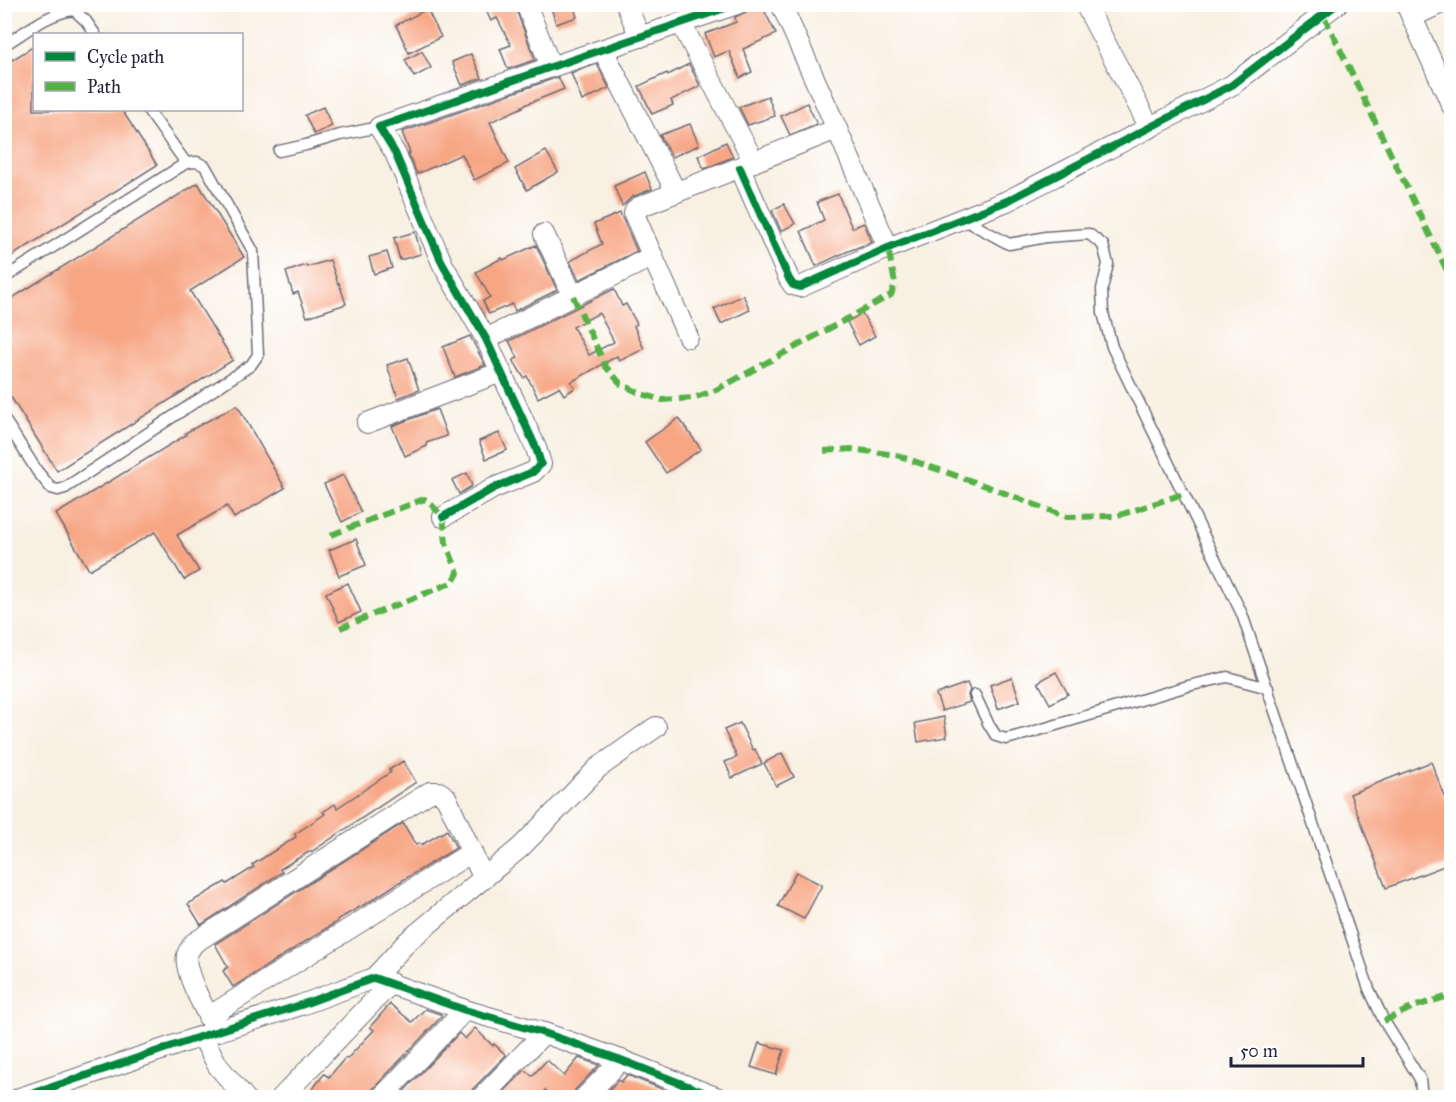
<svg xmlns="http://www.w3.org/2000/svg" width="1456" height="1102" viewBox="0 0 1456 1102" font-family="'IM FELL Great Primer',serif">
<style>
.building{fill:#f7a684;fill-rule:evenodd}
.lines{fill:none;stroke-linecap:round;stroke-linejoin:round}
.service-casing{stroke:#6d6a75;stroke-width:13}
.minor-casing{stroke:#6d6a75;stroke-width:22}
.service{stroke:#fff;stroke-width:10}
.minor{stroke:#fff;stroke-width:20}
.quiet{stroke:#55b146;stroke-width:6;stroke-dasharray:12 6;stroke-linecap:butt}
.cycleway-casing{stroke:#fff;stroke-width:11}
.cycleway{stroke:#00873e;stroke-width:8}
</style>
<rect width="100%" height="100%" fill="#fff"/>
<filter id="ink" filterUnits="userSpaceOnUse"><feTurbulence type="fractalNoise" baseFrequency=".0167" numOctaves="2"/><feDisplacementMap in="SourceGraphic" scale="12" xChannelSelector="R" yChannelSelector="G"/><feConvolveMatrix kernelMatrix="1 2 1 2 8 2 1 2 1" color-interpolation-filters="sRGB"/></filter>
<filter id="wash" filterUnits="userSpaceOnUse"><feTurbulence type="fractalNoise" baseFrequency=".008" numOctaves="4" result="noise"/><feDisplacementMap in="SourceGraphic" scale="24" xChannelSelector="R" yChannelSelector="G"/><feGaussianBlur stdDeviation="1.35" result="paint"/><feColorMatrix in="noise" values="0 0 0 0 0 0 0 0 0 0 0 0 0 0 0 0 0 1.4 0 .05"/><feComposite in="paint" operator="in"/></filter>
<g filter="url(#wash)">
<rect width="100%" height="100%" fill="#f8f0e2"/>
<g id="blocks">
<g class="building">
<path d="M483 4H514L535 60 508 69 500 49 511 45 497 18 491 21Z"/>
<path d="M550 4H573L577 17 556 24Z"/>
<path d="M754 4H761L776 34 743 49 752 72 740 78 729 51 714 57 705 34 736 22 735 17 746 12 749 7Z"/>
<path d="M427 9 441 37 409 53 396 25Z"/>
<path d="M34 46V110H122L157 165 4 261V65Z"/>
<path d="M422 51 431 68 414 77 405 60Z"/>
<path d="M471 54 482 78 462 85 452 62Z"/>
<path d="M597 64 609 88 582 101 571 73Z"/>
<path d="M689 64 700 86 671 100 673 105 652 114 639 86 667 73 668 75Z"/>
<path d="M558 77 564 89 522 106 523 107 490 122 509 163 474 180 462 154 417 174 408 153H410L402 132Z"/>
<path d="M768 96 775 116 748 125 739 107Z"/>
<path d="M807 103 817 124 790 135 781 116Z"/>
<path d="M323 107 332 126 314 134 305 115Z"/>
<path d="M690 124 699 145 672 157 660 135Z"/>
<path d="M726 142 733 157 704 169 698 156Z"/>
<path d="M546 151 558 172 527 190 515 169Z"/>
<path d="M645 172 652 189 632 197 622 206 614 186Z"/>
<path d="M198 183 244 257 190 291 233 360 57 471 4 386V303Z"/>
<path d="M838 194 852 228 864 223 872 242 846 252 816 266 801 231 824 220 817 202Z"/>
<path d="M784 204 795 224 781 231 772 210Z"/>
<path d="M620 213 637 251 579 280 570 261 602 244 594 224Z"/>
<path d="M415 232 421 254 400 260 394 238Z"/>
<path d="M536 245 557 290 515 311 512 304 489 314 483 301 490 297 476 272 502 258 503 260Z"/>
<path d="M387 252 392 268 374 274 369 257Z"/>
<path d="M330 260 338 284 339 283 346 304 307 317 298 292 293 294 286 272 306 265 307 267Z"/>
<path d="M614 289 622 306 626 304 637 324 634 326 644 349 619 361 617 356 571 382 575 388 564 395 559 387 538 398 527 376 524 378 513 360 518 358 509 341ZM599 313 614 342 589 355 573 327Z"/>
<path d="M743 295 750 310 721 324 714 309Z"/>
<path d="M862 313 875 336 859 345 847 322Z"/>
<path d="M470 336 485 365 455 377 443 347Z"/>
<path d="M408 358 419 390 398 398 387 365Z"/>
<path d="M237 405 285 488 234 518 227 506 177 535 199 571 184 580 155 532 89 570 56 514 186 435 185 433Z"/>
<path d="M437 409 447 436 426 443 427 446 405 456 392 426Z"/>
<path d="M679 418 701 449 666 473 645 442Z"/>
<path d="M499 433 507 450 486 459 479 441Z"/>
<path d="M467 473 472 486 459 494 452 480Z"/>
<path d="M343 475 361 512 342 522 324 484Z"/>
<path d="M356 539 366 565 339 576 329 550Z"/>
<path d="M348 583 361 612 339 622 326 593Z"/>
<path d="M1056 672 1068 694 1050 704 1038 682Z"/>
<path d="M1012 677 1020 701 998 709 990 685Z"/>
<path d="M967 683 970 690 968 695 970 702 942 711 936 694Z"/>
<path d="M944 717 947 737 918 742 915 723Z"/>
<path d="M740 723 753 750 755 749 762 764 732 778 725 762 737 757 724 730Z"/>
<path d="M782 753 794 777 776 786 764 763Z"/>
<path d="M403 761 416 782 311 852V851L307 853 280 869 282 872 201 925 188 904 225 882 227 884 254 867 252 865 296 837 295 834 325 814 323 812 335 804 337 808 391 772 389 770Z"/>
<path d="M1431 762 1452 814V863L1386 888 1350 794Z"/>
<path d="M403 823 416 845 419 843 421 845 447 830 456 848 398 883 369 902 337 920 338 921 233 987 223 971 228 967 215 944Z"/>
<path d="M796 872 822 885 804 919 778 906Z"/>
<path d="M390 1004 412 1022 425 1009 440 1014 442 1016 372 1090 369 1098H306L324 1074 329 1077 345 1058 347 1059 374 1030 370 1027Z"/>
<path d="M475 1028 493 1046 494 1044 506 1055 472 1090 469 1098H410L404 1091 459 1033 465 1039Z"/>
<path d="M759 1043 784 1050 776 1075 751 1067Z"/>
<path d="M579 1058 599 1065 575 1090 572 1098H554L545 1090 538 1098H498L525 1070 532 1076 547 1060 564 1076Z"/>
<path d="M627 1075 677 1095 680 1098H605L603 1096 619 1080 621 1082Z"/>
</g>
</g>
</g>
<g filter="url(#ink)">
<use href="#blocks" fill-opacity="0" stroke="#6d6a75" stroke-width="1.5"/>
<g class="lines">
<g class="service-casing">
<g id="service">
<path d="M4 45C26 32 48 13 74 10L86 21 95 34"/>
<path d="M148 110 186 163"/>
<path d="M279 151 306 145 340 135 379 127"/>
<path d="M963 219 1009 244 1046 237 1089 234 1103 245 1108 264 1102 289 1103 313 1112 347 1242 614 1369 989 1384 1021 1420 1079 1422 1098"/>
<path d="M4 278 186 163 197 162 205 166 253 251 258 355 251 365 65 488 58 490 51 488 37 471 4 419"/>
<path d="M975 695 988 723 996 736 1006 739 1029 733 1188 686 1227 677 1268 688"/>
</g>
</g>
<g class="minor-casing">
<g id="minor">
<path d="M526 4 551 67"/>
<path d="M626 4 640 37"/>
<path d="M781 4 837 129 888 248"/>
<path d="M1085 4 1150 128"/>
<path d="M1406 4 1452 106"/>
<path d="M1412 17 1439 4"/>
<path d="M681 23 754 162"/>
<path d="M603 50 676 192"/>
<path d="M740 168 789 279 793 285 800 287 888 248 1007 201 1232 85 1337 4"/>
<path d="M544 234 573 296"/>
<path d="M688 337 634 214 635 210 639 207 837 129"/>
<path d="M486 339 653 256"/>
<path d="M367 423 501 372"/>
<path d="M443 517 494 488 533 472 541 464 536 448 486 339 443 265 395 153 379 127 551 67 737 4"/>
<path d="M374 978 408 941 521 847 598 768 656 727"/>
<path d="M208 1017 472 852"/>
<path d="M218 1031C208 1017 183 972 187 955 188 951 192 946 194 943L430 792H439L446 797 484 879"/>
<path d="M202 1036 218 1066 245 1098"/>
<path d="M20 1098 202 1036 301 1005 374 978 465 1010 544 1033 621 1060 718 1098"/>
<path d="M281 1098 391 983"/>
<path d="M381 1098 465 1010"/>
<path d="M481 1098 544 1033"/>
<path d="M584 1098 621 1060"/>
</g>
</g>
<use href="#service" class="service"/>
<use href="#minor" class="minor"/>
<g class="quiet">
<path d="M1324 16 1452 281"/>
<path d="M573 296 606 367 621 384 642 394 662 400 693 398 716 390 891 295 895 283 888 248"/>
<path d="M824 451 851 449 896 455 986 486 1067 517 1117 516 1183 494"/>
<path d="M331 535 424 499 428 501 443 517 446 543 458 573 453 582 340 628"/>
<path d="M1384 1021 1413 1007 1452 995"/>
</g>
<g class="cycleway-casing">
<g id="cycleway">
<path d="M740 168 789 279 793 285 800 287 888 248 1007 201 1232 85 1337 4"/>
<path d="M443 517 494 488 533 472 541 464 536 448 486 339 443 265 395 153 379 127 551 67 737 4"/>
<path d="M20 1098 202 1036 301 1005 374 978 465 1010 544 1033 621 1060 718 1098"/>
</g>
</g>
<use href="#cycleway" class="cycleway"/>
</g>
</g>
<rect width="1456" height="1102" fill="none" stroke="#fff" stroke-width="24"/>
<rect x="33" y="33" width="210" height="78" fill="#ffffff" stroke="#a7a7b1" stroke-width="1.5"/>
<rect x="45" y="52" width="30" height="9" fill="#00873e" stroke="#a7a7b1" stroke-width="1.5"/>
<text x="87" y="63" font-size="18" fill="#22223b">Cycle path</text>
<rect x="45" y="82" width="30" height="9" fill="#55b146" stroke="#a7a7b1" stroke-width="1.5"/>
<text x="87" y="93" font-size="18" fill="#22223b">Path</text>
<path d="M1231 1057v9h132v-9" fill="none" stroke="#22223b" stroke-width="3"/>
<text x="1240" y="1057" font-size="18" fill="#22223b" stroke="#ffffff" stroke-width="4.5" paint-order="stroke">50 m</text>
</svg>
